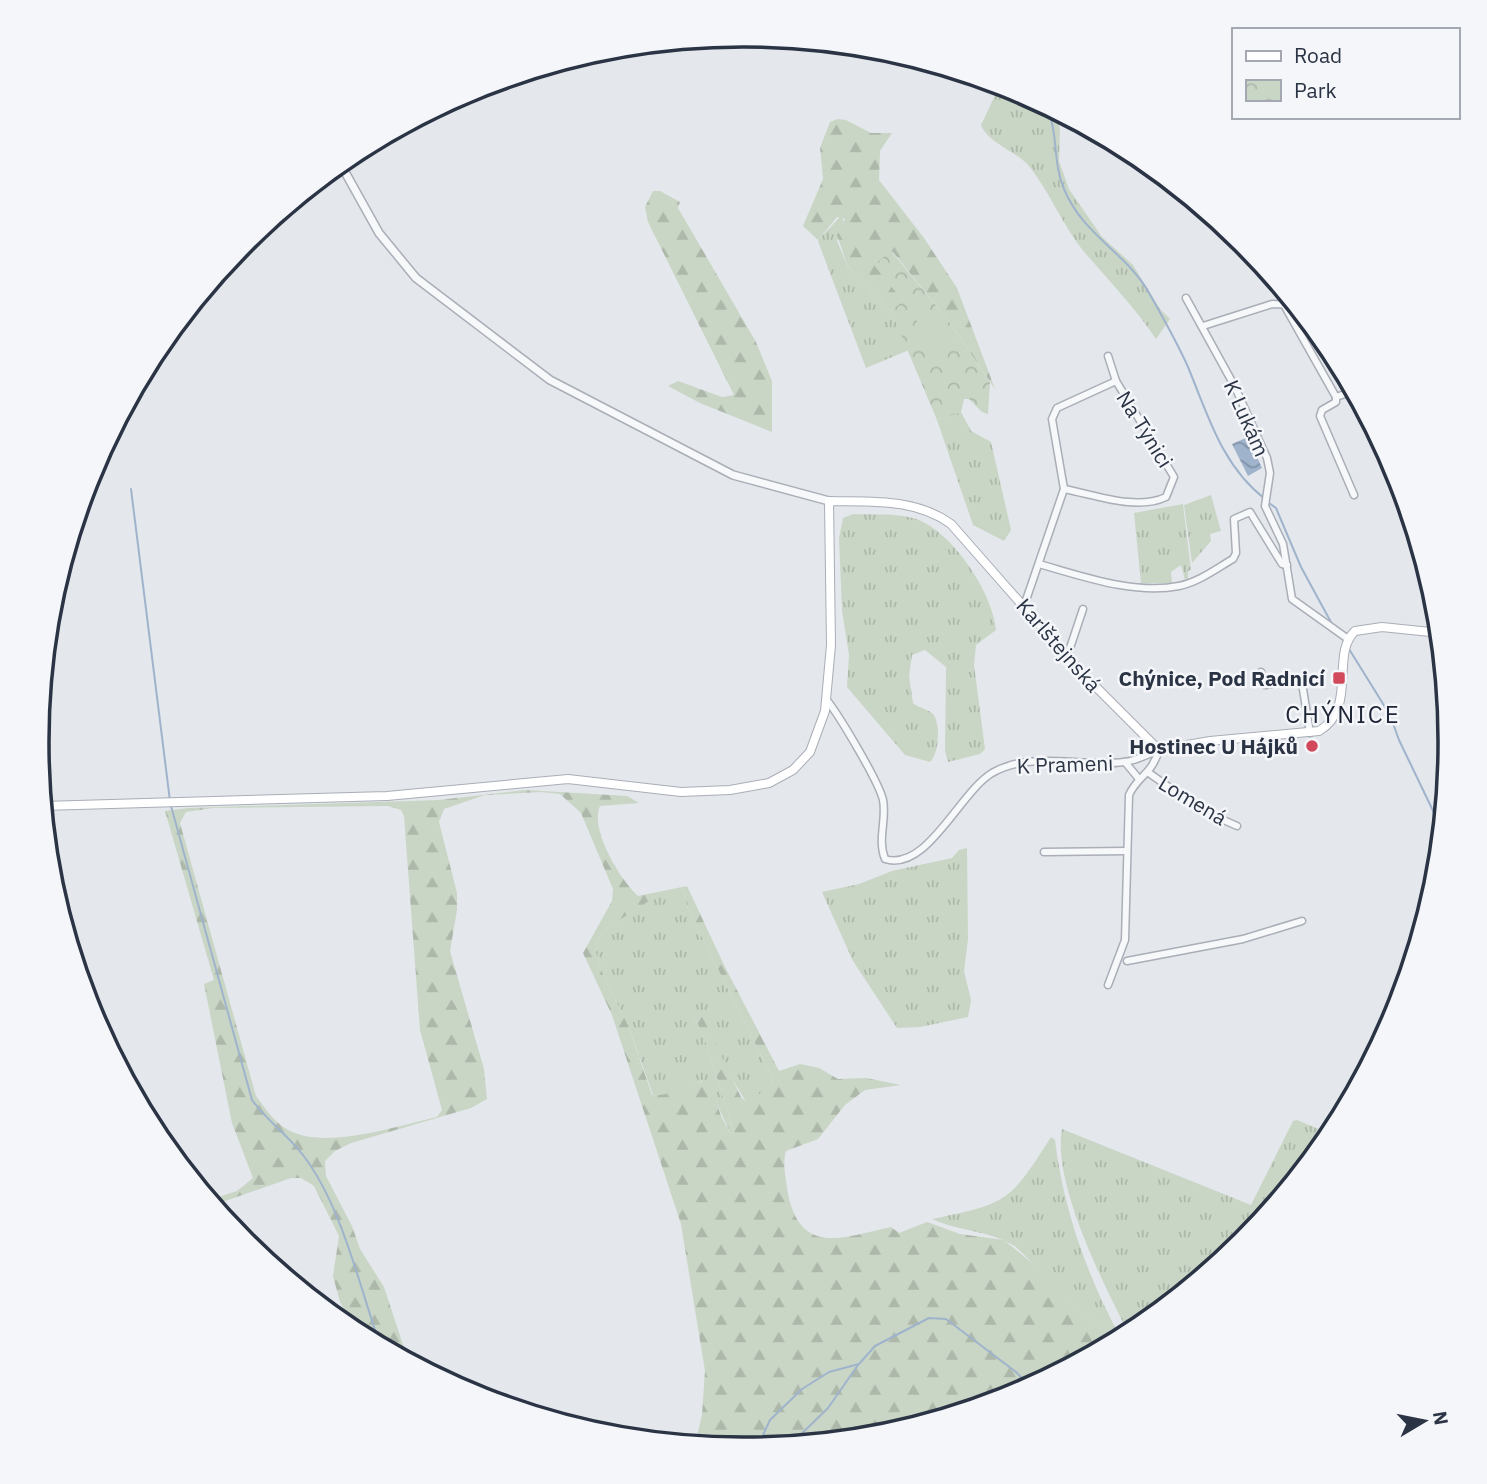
<svg xmlns="http://www.w3.org/2000/svg" width="1487" height="1484" viewBox="0 0 1487 1484" font-family="'IBM Plex Sans',sans-serif">
<style>
.grass{fill:url(#grass-tufts)}
.forest{fill:url(#forest-firs);fill-rule:evenodd}
.park{fill:url(#park-crowns)}
.pitch{fill:#c9d6c5}
.water{fill:url(#water-waves)}
.lines{fill:none;stroke-linecap:round;stroke-linejoin:round}
.stream{stroke:#9fb4cc;stroke-width:2}
.minor-casing{stroke:#a9aeb7;stroke-width:9}
.tertiary-casing{stroke:#a9aeb7;stroke-width:10}
.secondary-casing{stroke:#a9aeb7;stroke-width:10}
.minor{stroke:#f7f8fa;stroke-width:6}
.tertiary{stroke:#f7f8fa;stroke-width:7}
.secondary{stroke:#fff;stroke-width:8}
.poi-dot{fill:#d1495b;stroke:#f4f6f9;stroke-width:2.5}
.labels{text-anchor:middle;dominant-baseline:central;stroke-width:5;stroke-linejoin:round;paint-order:stroke}
.street-label{font-size:21px;fill:#2b3445;stroke:#f4f6f9}
.poi-label{font-size:21px;font-weight:bold;fill:#2b3445;stroke:#f4f6f9;text-anchor:end}
.quarter-label{font-size:24px;letter-spacing:2px;fill:#1d2536;stroke:#f4f6f9}
.rim{fill:none;stroke:#2b3445;stroke-width:3.5}
</style>
<defs>
<pattern id="grass-tufts" width="24" height="20" patternUnits="userSpaceOnUse" patternTransform="scale(1.75)"><rect width="24" height="20" fill="#c9d6c5"/><path d="M3 7l-1-3M5 7V3M7 7l1-3M15 17l-1-3M17 17v-4M19 17l1-3" fill="none" stroke="#adb8ab"/></pattern>
<pattern id="forest-firs" width="22" height="20" patternUnits="userSpaceOnUse" patternTransform="scale(1.75)"><rect width="22" height="20" fill="#c9d6c5"/><path d="M5 1l3.5 6h-7zM16 11l3.5 6h-7z" fill="#adb8ab"/></pattern>
<pattern id="park-crowns" width="20" height="18" patternUnits="userSpaceOnUse" patternTransform="scale(1.75)"><rect width="20" height="18" fill="#c9d6c5"/><path d="M2 6a3 3 0 1 1 6 0M12 15a3 3 0 1 1 6 0" fill="none" stroke="#adb8ab"/></pattern>
<pattern id="water-waves" width="16" height="10" patternUnits="userSpaceOnUse" patternTransform="scale(1.75)"><rect width="16" height="10" fill="#9fb4cc"/><path d="M0 5q4-4 8 0t8 0" fill="none" stroke="#8293a7"/></pattern>
</defs>
<rect width="100%" height="100%" fill="#e4e7ec"/>
<g class="grass">
<path d="M1000 85 1055 111 1060 129 1059 161 1069 189 1102 237 1133 265 1160 309 1170 319 1156 339C1134 306 1107 279 1081 248 1061 222 1049 191 1029 166 1016 151 988 143 981 125Z"/>
<path d="M841 216 845 224 837 241 848 267 891 311 909 350 866 368 819 244 818 240Z"/>
<path d="M961 412 971 431 991 442 1011 530 1004 541 973 525 937 420Z"/>
<path d="M1211 495 1221 531 1210 534 1211 541 1192 563 1184 505Z"/>
<path d="M1183 504 1191 570 1188 571V579L1185 580 1181 565 1171 572 1172 583H1141L1134 513Z"/>
<path d="M853 514C872 515 895 513 913 518 950 528 993 592 996 630L976 645 974 665 985 749 980 754 948 762 945 751 946 667 925 650 912 655 909 676 913 703C919 708 928 709 933 714 941 724 939 754 930 762L905 755 847 687 849 655 842 611 839 538 843 518Z"/>
<path d="M967 848 968 939 964 971 971 1000 968 1017 920 1027 897 1028 853 961 822 892 859 884 892 871 952 858 959 850Z"/>
<path d="M683 888 688 909 772 1077 771 1085 751 1102H746L693 1013 705 1040 733 1128 734 1132 730 1133 715 1099 702 1081 664 1096 653 1095 628 1025 605 980 596 953 598 940 605 929 660 893Z"/>
<path d="M1297 1120 1323 1131 1329 1138 1243 1242 1129 1334C1104 1285 1052 1183 1062 1129L1251 1205 1293 1121Z"/>
<path d="M1051 1137 1055 1140C1063 1208 1088 1279 1121 1338L1114 1342 1016 1247C990 1230 960 1232 932 1219 1008 1203 1009 1203 1051 1137Z"/>
</g>
<g class="forest">
<path d="M838 119 846 120 871 133H892L880 151 879 180 924 238 957 288 995 389 947 319 892 251 904 302 891 311 848 267 837 235 845 219 837 217 818 240 803 226 823 179 820 148 830 122Z"/>
<path d="M653 191H660L680 202 678 208 756 342 772 381V432L700 403 668 386 678 381 722 397 734 395 648 222 645 207Z"/>
<path d="M526 790 627 796 639 803 600 806C589 829 621 881 638 896L687 886 725 967 779 1071 800 1064 819 1068 838 1079 866 1078 901 1085 865 1090 845 1105 818 1139 786 1151C782 1165 786 1179 788 1194 801 1257 844 1237 891 1227L899 1233 927 1222 960 1234 1004 1240 1043 1272 1114 1342 1014 1395 881 1435 743 1449 695 1444 702 1415 705 1371 681 1224 612 1015 583 953 612 901 613 889 581 813 560 794 541 792 485 795 444 809 439 822 457 893V910L450 951 484 1069 487 1099 471 1108 351 1143 335 1151 325 1161 326 1176 352 1226 360 1249 384 1287 408 1360 356 1332 340 1302 333 1276 339 1236 314 1186 301 1178H291L214 1205 209 1200 237 1191 253 1178 232 1123 204 984 214 980 165 811 188 808 439 800ZM388 806 401 810 404 816 420 1030 442 1110 437 1117C396 1126 321 1152 285 1128 273 1121 264 1106 256 1096L180 823 186 812 213 808ZM683 888 688 909 772 1077 771 1085 751 1101 746 1102 741 1097 699 1009 693 1013 705 1040 733 1128 734 1132 730 1133 721 1116 710 1082C691 1079 673 1097 652 1095L628 1025 605 980 596 953 598 940 605 929 660 894Z"/>
</g>
<path class="park" d="M891 251 947 319 990 382 988 414 982 412 969 399H964L961 412 937 420 891 311 903 301 874 265Z"/>
<path class="pitch" d="M921 296 950 343 935 351 907 305Z"/>
<path class="water" d="M1248 437 1262 468 1248 476 1232 444Z"/>
<g class="lines">
<g class="stream">
<path d="M1046 106C1059 132 1052 161 1064 189 1083 235 1124 251 1148 291 1162 316 1177 342 1188 367 1208 415 1222 466 1265 499"/>
<path d="M131 489 170 801"/>
<path d="M1269 503 1276 508 1301 567 1332 624"/>
<path d="M1349 649 1390 715 1399 740 1436 817 1441 836"/>
<path d="M171 806 252 1100C267 1121 288 1135 303 1155 342 1206 359 1285 380 1345"/>
<path d="M791 1444 828 1408 858 1365"/>
<path d="M757 1448 770 1420 802 1389 829 1372 859 1364 875 1346 929 1318 946 1319 1016 1372 1030 1387"/>
</g>
<g class="minor-casing">
<g id="minor">
<path d="M1186 298 1235 387 1267 458 1270 473 1265 506 1283 544 1292 599 1348 639"/>
<path d="M1283 303 1336 397 1354 391"/>
<path d="M1203 326 1272 304 1295 305"/>
<path d="M1336 397V402L1322 410 1320 416 1354 495"/>
<path d="M1064 489C1096 495 1136 511 1166 497L1174 477 1116 381 1108 356"/>
<path d="M1039 564C1082 576 1134 595 1179 586 1199 582 1217 568 1233 559L1236 553 1234 519 1250 512 1282 564 1287 565"/>
<path d="M1024 606 1064 489 1052 419 1057 408 1116 381"/>
<path d="M1067 657 1083 609"/>
<path d="M1261 672 1265 685 1295 680 1302 683 1310 733"/>
<path d="M826 699C839 715 879 782 883 800 887 820 877 839 885 859 927 872 959 793 992 773 1032 750 1080 768 1124 762 1136 761 1148 754 1159 750"/>
<path d="M1125 762 1139 779"/>
<path d="M1149 773 1201 810 1237 826"/>
<path d="M1044 852 1127 851"/>
<path d="M1127 961 1243 939 1302 921"/>
<path d="M1108 985 1125 940 1129 795C1138 775 1151 776 1159 750"/>
</g>
</g>
<g class="tertiary-casing">
<path id="tertiary" d="M340 163 379 233 416 278 550 380 733 475 829 501"/>
</g>
<g class="secondary-casing">
<path id="secondary" d="M43 806 387 796 568 779 681 792 730 790 769 783 793 770 810 752 825 711 831 645 829 501C872 502 915 498 951 524L1082 673 1159 750 1210 741 1319 731C1358 708 1330 654 1355 631L1382 627 1440 633"/>
</g>
<use href="#minor" class="minor"/>
<use href="#tertiary" class="tertiary"/>
<use href="#secondary" class="secondary"/>
</g>
<g class="poi-dot">
<rect x="1332" y="671" width="14" height="14" rx="3.5"/>
<circle cx="1312" cy="746" r="7"/>
</g>
<g class="labels">
<g class="street-label">
<text transform="translate(1247 418) rotate(66)">K Lukám</text>
<text transform="translate(1145 429) rotate(58)">Na Týnici</text>
<text transform="translate(1059 645) rotate(49)">Karlštejnská</text>
<text transform="translate(1065 764) rotate(-2)">K Prameni</text>
<text transform="translate(1193 800) rotate(31)">Lomená</text>
</g>
<g class="poi-label">
<text x="1325" y="678">Chýnice, Pod Radnicí</text>
<text x="1298" y="746">Hostinec U Hájků</text>
</g>
<g class="quarter-label">
<text x="1343" y="714">CHÝNICE</text>
</g>
</g>
<path d="M0 0H1487V1484H0ZM743 47H744A694 694 0 0 1 1438 741V743A694 694 0 0 1 744 1437H743A694 694 0 0 1 49 743V741A694 694 0 0 1 743 47Z" fill="#f4f6f9" fill-rule="evenodd"/>
<path class="rim" d="M743 47H744A694 694 0 0 1 1438 741V743A694 694 0 0 1 744 1437H743A694 694 0 0 1 49 743V741A694 694 0 0 1 743 47Z"/>
<rect x="1232" y="28" width="228" height="91" fill="#f4f6f9" stroke="#a4a8b1" stroke-width="2"/>
<rect x="1246" y="51" width="35" height="10" fill="#ffffff" stroke="#a4a8b1" stroke-width="2"/>
<text x="1294" y="63" font-size="21" fill="#2b3445">Road</text>
<rect x="1246" y="80" width="35" height="21" fill="url(#park-crowns)" stroke="#a4a8b1" stroke-width="2"/>
<text x="1294" y="98" font-size="21" fill="#2b3445">Park</text>
<g transform="translate(1424 1421) rotate(80)" stroke="#f4f6f9" stroke-width="5" paint-order="stroke">
<path d="M0-5L12 26L0 18L-12 26Z" fill="#2b3445"/>
<text y="-10" font-size="19" font-weight="bold" text-anchor="middle" fill="#2b3445">N</text>
</g>
</svg>
